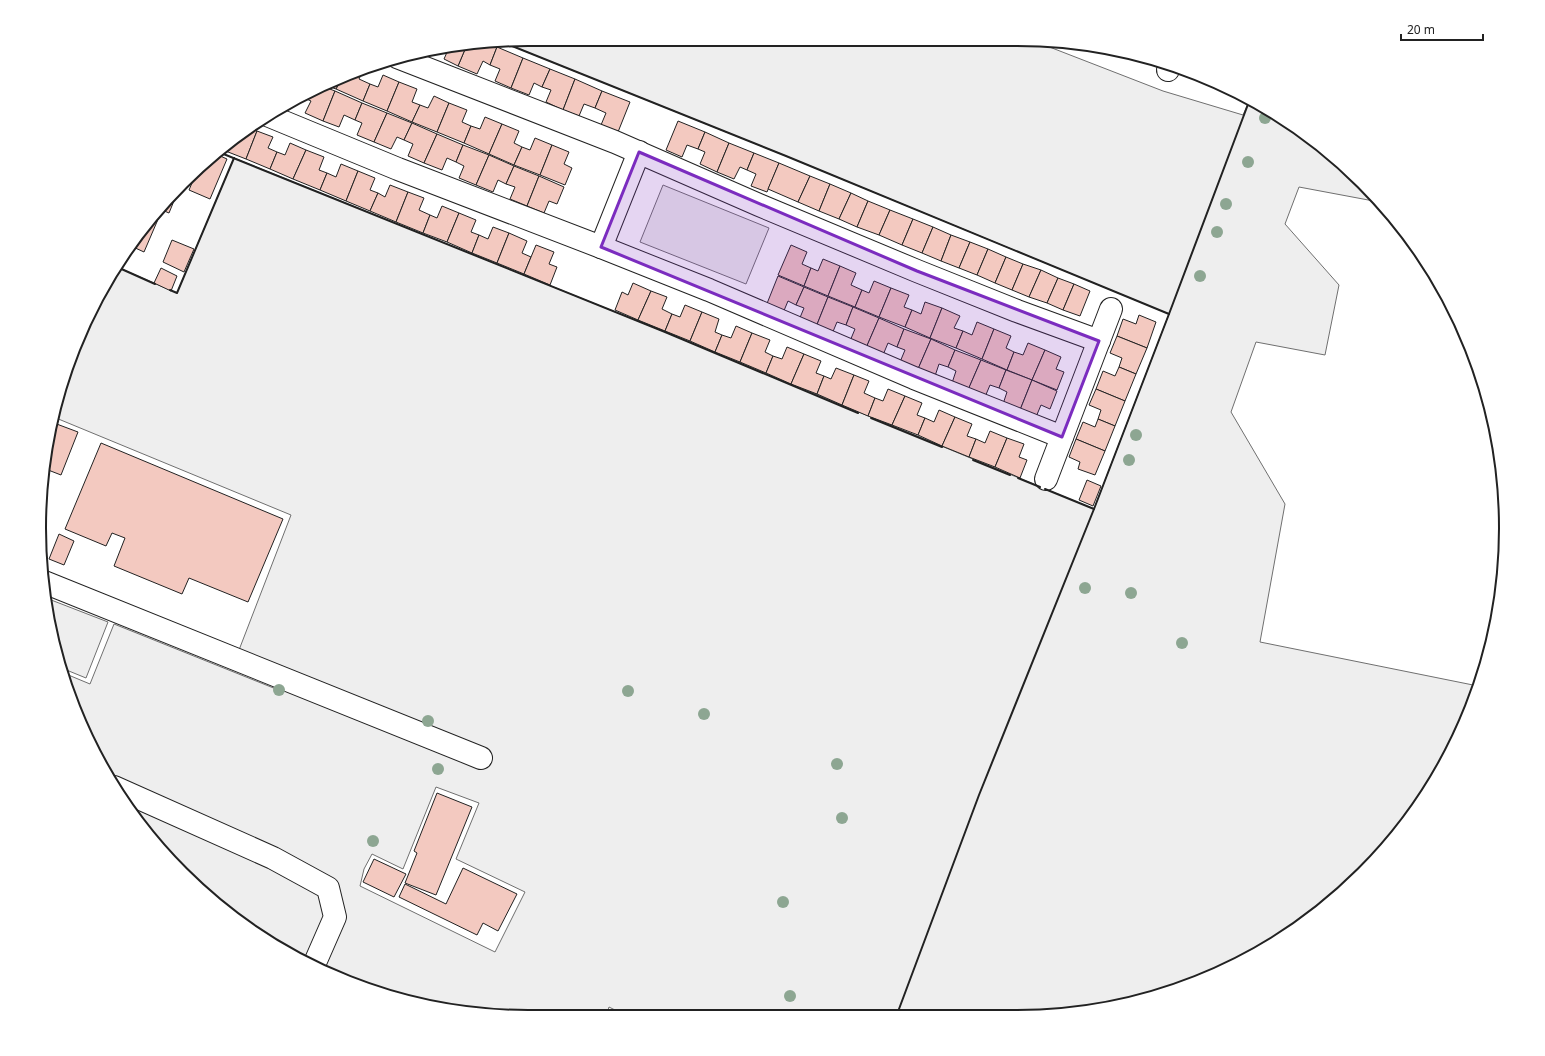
<svg xmlns="http://www.w3.org/2000/svg" width="1545" height="1056" viewBox="0 0 1545 1056" font-family="'Noto Sans',sans-serif">
<style>
.green{fill:#eee;stroke:#6f6f6f;fill-rule:evenodd}
.building{fill:#f3c9c0;stroke:#222}
.lines{fill:none;stroke-linecap:round;stroke-linejoin:round}
.minor-casing{stroke:#222;stroke-width:24}
.minor{stroke:#fff;stroke-width:22}
.wall{stroke:#222;stroke-width:2}
.tree{fill:#8da692}
.marked{fill:#7b2cbf;fill-opacity:0.2;stroke:#7b2cbf;stroke-width:3;stroke-linejoin:round}
.rim{fill:none;stroke:#222;stroke-width:2}
</style>
<rect width="100%" height="100%" fill="#fff"/>
<g class="green">
<path d="M528 39H1017L1034 41 1163 91 1243 115 1250 99 1261 104 1363 182 1379 202 1299 187 1285 224 1339 285 1325 355 1256 342 1231 412 1285 504 1260 642 1478 686 1469 715 1423 800 1363 874 1289 934 1233 966 1112 1008 1017 1017H629L609 1007 606 1017H528L432 1008 341 980 256 934 182 874 122 800 90 744 66 674 90 684 114 624 276 689 284 668 239 650 291 515 56 418 76 341 105 283 117 267 177 293 234 158 665 332 1094 509 1169 314 786 156 502 42ZM436 787 479 803 456 859 525 892 495 952 360 886 364 869 372 854 403 869Z"/>
<path d="M663 185 769 228 746 284 640 242Z"/>
<path d="M46 598 108 622 86 678 64 669 48 623Z"/>
</g>
<g class="building">
<path d="M490 44 497 47 490 65 483 61 477 74 458 66 466 47Z"/>
<path d="M466 47 458 66 444 59 448 50Z"/>
<path d="M497 47 523 58 511 88 495 81 500 69 490 65Z"/>
<path d="M523 58 550 69 542 87 534 83 529 95 511 88Z"/>
<path d="M550 69 575 79 563 110 546 102 551 90 542 87Z"/>
<path d="M363 70 359 79 370 84 363 101 336 89 341 79Z"/>
<path d="M383 75 399 82 387 111 363 101 370 84 378 87Z"/>
<path d="M341 79 336 89 325 85Z"/>
<path d="M575 79 602 91 595 108 584 104 579 116 563 110Z"/>
<path d="M399 82 417 89 412 102 420 105 412 122 387 111Z"/>
<path d="M322 86 335 91 323 121 305 113 311 101 300 96Z"/>
<path d="M335 91 362 103 355 120 344 115 339 127 323 121Z"/>
<path d="M602 91 630 102 618 132 601 125 606 113 595 108Z"/>
<path d="M434 96 449 103 437 132 412 122 420 105 428 108Z"/>
<path d="M362 103 387 113 374 142 357 135 362 123 355 120Z"/>
<path d="M449 103 467 110 462 122 471 126 464 143 437 132Z"/>
<path d="M387 113 412 123 404 140 397 137 391 149 374 142Z"/>
<path d="M485 117 502 124 489 154 464 143 471 126 480 129Z"/>
<path d="M678 121 705 132 698 149 687 145 682 157 666 150Z"/>
<path d="M412 123 437 134 424 163 408 156 413 144 404 140Z"/>
<path d="M502 124 519 131 514 143 522 147 514 165 489 154Z"/>
<path d="M249 128 257 131 246 159 223 150Z"/>
<path d="M257 131 273 137 268 148 277 152 270 169 246 159Z"/>
<path d="M705 132 729 143 717 172 700 164 705 152 698 149Z"/>
<path d="M437 134 463 145 456 162 447 158 442 170 424 163Z"/>
<path d="M535 138 552 145 540 175 514 165 522 147 530 150Z"/>
<path d="M290 143 306 150 293 179 270 169 277 152 285 155Z"/>
<path d="M729 143 754 153 747 170 740 167 734 179 717 172Z"/>
<path d="M463 145 489 155 476 185 459 178 464 166 456 162Z"/>
<path d="M552 145 569 152 564 164 572 168 565 185 540 175Z"/>
<path d="M306 150 324 157 319 170 327 173 320 190 293 179Z"/>
<path d="M754 153 779 163 767 192 751 186 756 174 747 170Z"/>
<path d="M218 155 227 159 210 199 189 190 195 176Z"/>
<path d="M489 155 514 166 506 184 498 180 493 192 476 185Z"/>
<path d="M779 163 810 176 798 202 768 189Z"/>
<path d="M341 164 358 171 346 201 320 190 327 173 336 177Z"/>
<path d="M514 166 539 176 527 206 510 199 515 187 506 184Z"/>
<path d="M358 171 375 178 370 190 378 193 370 211 346 201Z"/>
<path d="M539 176 564 187 557 204 549 201 544 213 527 206Z"/>
<path d="M810 176 830 184 819 211 798 202Z"/>
<path d="M830 184 851 193 839 219 819 211Z"/>
<path d="M390 185 408 192 396 222 370 211 378 193 385 197Z"/>
<path d="M177 191H178L169 213 162 210 144 252 131 246 160 206Z"/>
<path d="M408 192 424 198 419 210 430 215 423 233 396 222Z"/>
<path d="M851 193 868 201 857 227 839 219Z"/>
<path d="M868 201 890 210 879 235 857 227Z"/>
<path d="M442 206 459 213 447 242 423 233 430 215 437 218Z"/>
<path d="M890 210 913 219 902 245 879 235Z"/>
<path d="M459 213 476 220 471 232 479 235 472 253 447 242Z"/>
<path d="M913 219 933 227 922 253 902 245Z"/>
<path d="M493 227 509 233 497 263 472 253 479 235 488 239Z"/>
<path d="M933 227 951 235 941 261 922 253Z"/>
<path d="M509 233 527 241 522 253 531 257 524 274 497 263Z"/>
<path d="M951 235 970 242 959 268 941 261Z"/>
<path d="M172 240 194 249 184 272 163 262Z"/>
<path d="M970 242 988 249 977 275 959 268Z"/>
<path d="M536 245 554 252 549 264 557 267 550 285 524 274Z"/>
<path d="M791 245 807 252 802 264 811 268 804 286 778 275Z"/>
<path d="M988 249 1006 257 995 283 977 275Z"/>
<path d="M1006 257 1023 264 1012 290 995 283Z"/>
<path d="M823 259 840 266 828 296 804 286 811 268 818 271Z"/>
<path d="M1023 264 1041 270 1029 297 1012 290Z"/>
<path d="M840 266 856 273 851 285 862 290 855 307 828 296Z"/>
<path d="M161 268 177 276 171 291 154 283Z"/>
<path d="M1041 270 1058 278 1047 303 1029 297Z"/>
<path d="M778 276 804 287 796 305 788 301 783 313 766 306Z"/>
<path d="M1058 278 1074 284 1063 310 1047 303Z"/>
<path d="M874 281 891 288 879 317 855 307 862 290 869 293Z"/>
<path d="M633 283 651 291 638 320 615 310 622 292 628 295Z"/>
<path d="M1074 284 1090 291 1080 316 1063 310Z"/>
<path d="M804 287 828 297 816 327 799 320 804 308 796 305Z"/>
<path d="M891 288 909 295 904 307 912 310 905 327 879 317Z"/>
<path d="M651 291 667 297 662 309 672 314 665 331 638 320Z"/>
<path d="M828 297 853 307 846 325 837 322 832 334 816 327Z"/>
<path d="M925 302 942 308 930 338 905 327 912 310 921 314Z"/>
<path d="M685 305 702 312 690 341 665 331 672 314 680 317Z"/>
<path d="M853 307 879 318 866 348 850 341 855 329 846 325Z"/>
<path d="M942 308 960 316 954 328 963 331 956 348 930 338Z"/>
<path d="M702 312 719 319 715 332 722 335 715 352 690 341Z"/>
<path d="M1139 315 1156 322 1147 348 1117 336 1123 319 1136 324Z"/>
<path d="M879 318 904 329 897 347 888 343 883 355 866 348Z"/>
<path d="M977 322 994 329 982 359 956 348 963 331 972 335Z"/>
<path d="M736 326 752 333 740 362 715 352 722 335 731 338Z"/>
<path d="M904 329 931 339 918 369 900 362 905 350 897 347Z"/>
<path d="M994 329 1011 336 1006 348 1014 352 1007 370 982 359Z"/>
<path d="M752 333 770 340 765 352 773 356 766 373 740 362Z"/>
<path d="M1117 336 1147 348 1136 374 1119 367 1122 358 1110 353Z"/>
<path d="M931 339 955 350 948 367 939 364 935 376 918 369Z"/>
<path d="M1028 343 1045 350 1032 380 1007 370 1014 352 1023 355Z"/>
<path d="M787 347 804 354 791 384 766 373 773 356 782 359Z"/>
<path d="M955 350 981 360 968 390 952 383 956 371 948 367Z"/>
<path d="M1045 350 1061 357 1056 369 1064 372 1057 390 1032 380Z"/>
<path d="M804 354 821 361 816 373 824 376 817 394 791 384Z"/>
<path d="M981 360 1006 370 999 388 990 385 985 397 968 390Z"/>
<path d="M1119 367 1136 374 1125 401 1096 389 1103 371 1115 376Z"/>
<path d="M836 368 854 375 842 405 817 394 824 376 831 379Z"/>
<path d="M1006 370 1032 380 1020 410 1003 404 1007 392 999 388Z"/>
<path d="M854 375 869 381 864 393 875 398 868 416 842 405Z"/>
<path d="M1032 380 1057 391 1050 409 1041 405 1036 417 1020 410Z"/>
<path d="M888 389 905 396 892 425 868 416 875 398 883 401Z"/>
<path d="M1096 389 1125 401 1115 426 1098 419 1101 410 1089 405Z"/>
<path d="M905 396 922 403 917 415 925 418 918 435 892 425Z"/>
<path d="M939 410 955 417 942 446 918 435 925 418 934 422Z"/>
<path d="M955 417 972 424 967 436 976 439 969 457 942 446Z"/>
<path d="M1098 419 1115 426 1105 451 1076 439 1083 422 1095 427Z"/>
<path d="M54 423 78 432 61 475 43 468Z"/>
<path d="M990 431 1007 438 995 467 969 457 976 439 985 443Z"/>
<path d="M1007 438 1024 444 1019 457 1027 460 1020 478 995 467Z"/>
<path d="M1076 439 1105 451 1095 475 1078 469 1080 462 1069 457Z"/>
<path d="M101 443 283 519 248 602 189 578 182 594 114 566 125 538 112 533 106 546 65 529Z"/>
<path d="M1087 480 1101 486 1093 506 1079 500Z"/>
<path d="M59 534 74 541 64 565 49 559Z"/>
<path d="M437 793 472 807 436 895 405 883 417 853 414 851Z"/>
<path d="M374 859 406 874 394 897 363 882Z"/>
<path d="M463 868 517 894 498 931 483 923 477 935 399 897 405 884 446 904Z"/>
</g>
<g class="lines">
<g class="minor-casing">
<g id="minor">
<path d="M397 57 615 142 759 205 917 271 1017 311 1099 341"/>
<path d="M1168 70 1171 64"/>
<path d="M267 115 398 169 601 247 709 290 914 378 1062 437"/>
<path d="M601 247 639 152"/>
<path d="M1046 479 1111 309"/>
<path d="M44 582 481 758"/>
<path d="M114 787 273 858 328 888 335 917 314 965"/>
</g>
</g>
<use href="#minor" class="minor"/>
<g class="wall">
<path d="M502 42 786 156 1169 314 1094 509 1045 489"/>
<path d="M221 153 665 332 858 413"/>
<path d="M117 267 155 284"/>
<path d="M170 290 177 293 234 158"/>
<path d="M1169 314 1250 99"/>
<path d="M871 418 942 447"/>
<path d="M973 460 1010 475"/>
<path d="M1018 478 1040 487"/>
<path d="M896 1017 979 795 1094 509"/>
</g>
</g>
<g class="tree">
<circle cx="1265" cy="118" r="6"/>
<circle cx="1248" cy="162" r="6"/>
<circle cx="1226" cy="204" r="6"/>
<circle cx="1217" cy="232" r="6"/>
<circle cx="1200" cy="276" r="6"/>
<circle cx="1136" cy="435" r="6"/>
<circle cx="1129" cy="460" r="6"/>
<circle cx="1085" cy="588" r="6"/>
<circle cx="1131" cy="593" r="6"/>
<circle cx="1182" cy="643" r="6"/>
<circle cx="279" cy="690" r="6"/>
<circle cx="628" cy="691" r="6"/>
<circle cx="704" cy="714" r="6"/>
<circle cx="428" cy="721" r="6"/>
<circle cx="837" cy="764" r="6"/>
<circle cx="438" cy="769" r="6"/>
<circle cx="842" cy="818" r="6"/>
<circle cx="373" cy="841" r="6"/>
<circle cx="783" cy="902" r="6"/>
<circle cx="790" cy="996" r="6"/>
</g>
<path class="marked" d="M639 152 917 271 1099 341 1062 437 601 247Z"/>
<path d="M0 0H1545V1056H0ZM528 46H1017A482 482 0 0 1 1499 528V528A482 482 0 0 1 1017 1010H528A482 482 0 0 1 46 528V528A482 482 0 0 1 528 46Z" fill="#fff" fill-rule="evenodd"/>
<path class="rim" d="M528 46H1017A482 482 0 0 1 1499 528V528A482 482 0 0 1 1017 1010H528A482 482 0 0 1 46 528V528A482 482 0 0 1 528 46Z"/>
<path d="M1401 34v6h82v-6" fill="none" stroke="#222222" stroke-width="2"/>
<text x="1407" y="34" font-size="12" fill="#222222" stroke="#ffffff" stroke-width="3" paint-order="stroke">20 m</text>
</svg>
